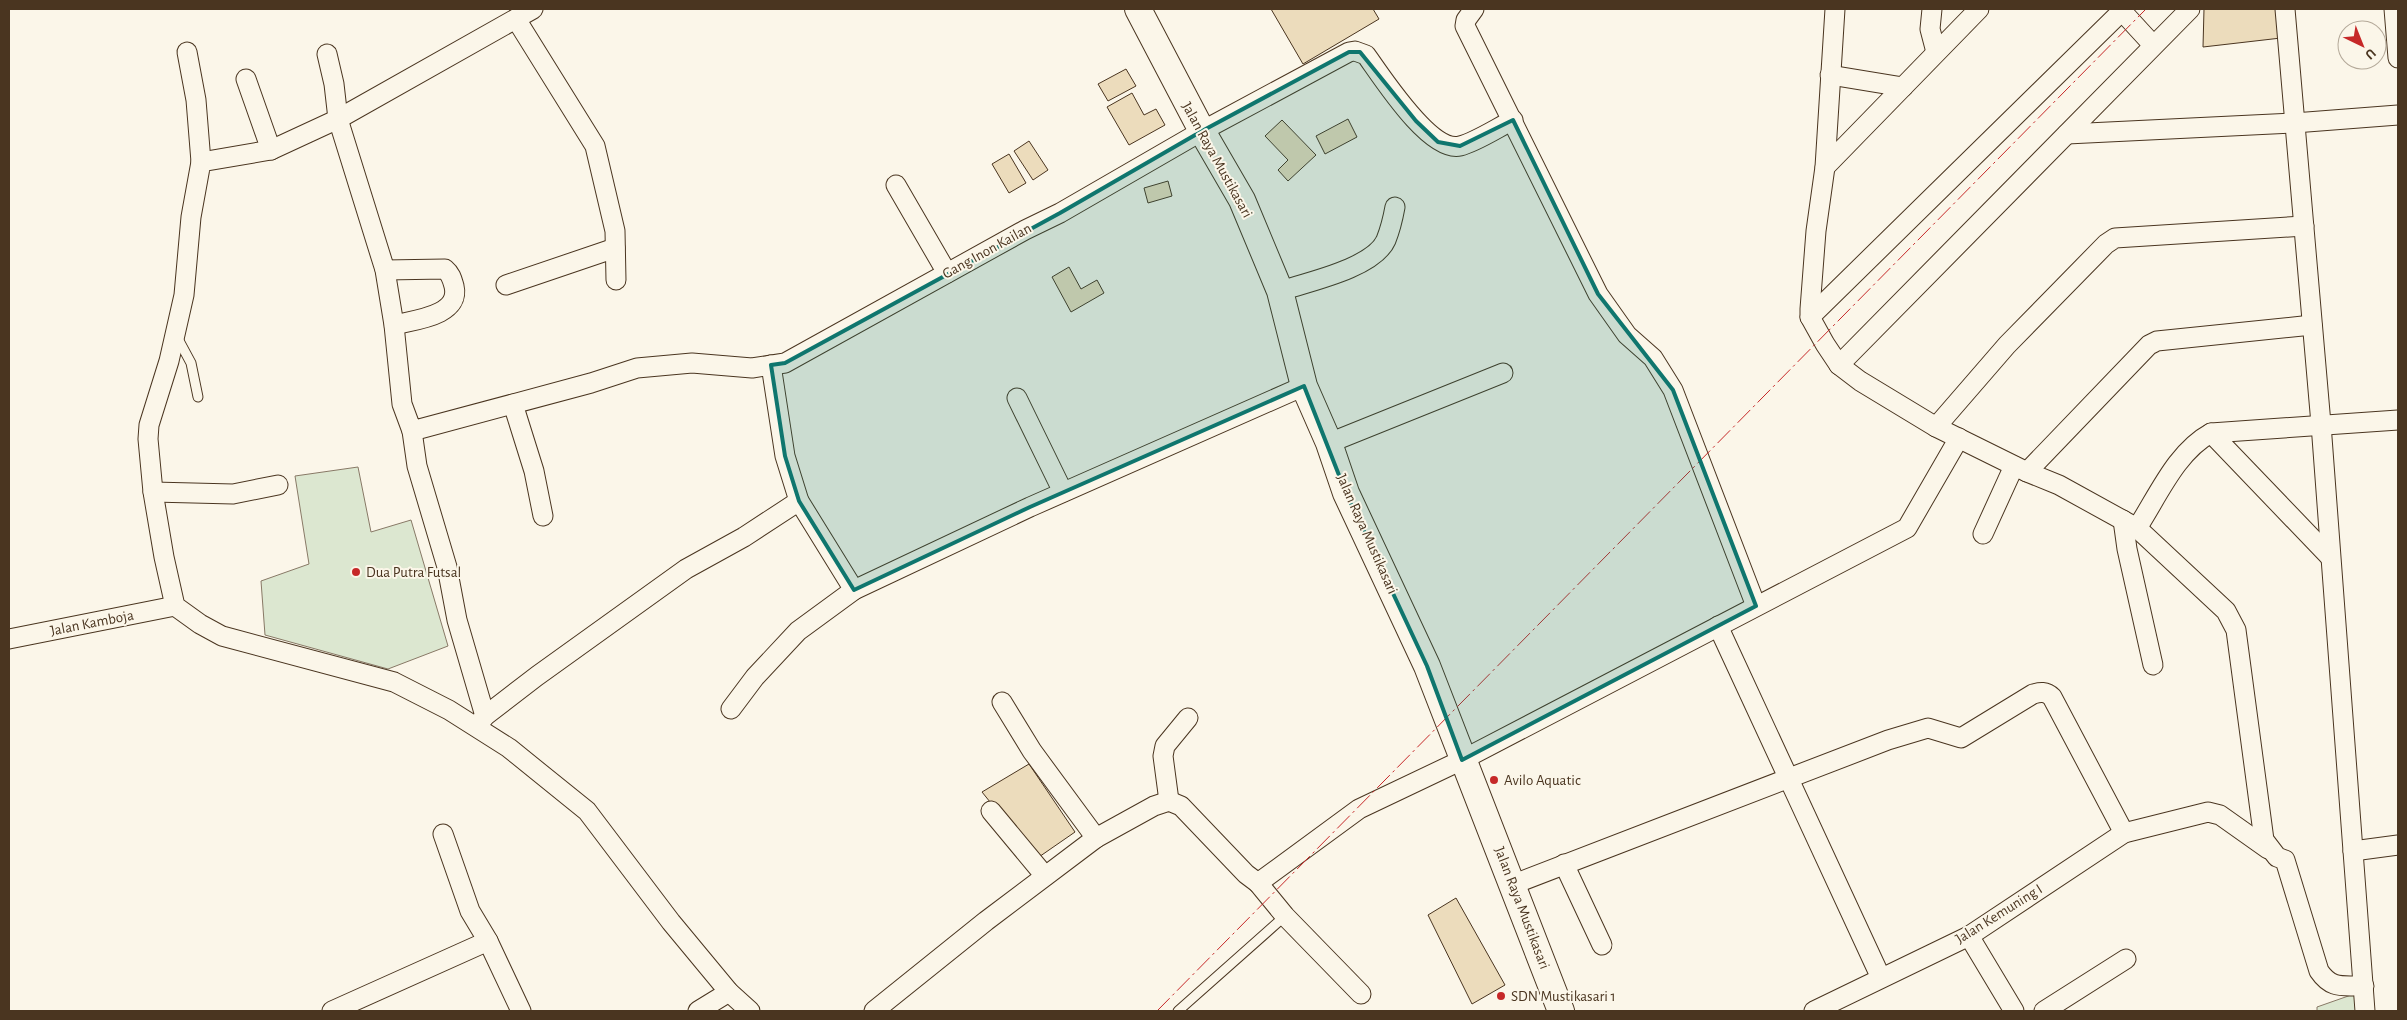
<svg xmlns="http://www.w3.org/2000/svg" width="2407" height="1020" viewBox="0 0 2407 1020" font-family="'Alegreya Sans',sans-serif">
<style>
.green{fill:#dce7d0;stroke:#887966}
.building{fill:#ecdcbc;stroke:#4a3520}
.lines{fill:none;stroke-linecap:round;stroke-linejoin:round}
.service-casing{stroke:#4a3520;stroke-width:11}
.minor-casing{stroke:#4a3520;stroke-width:21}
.secondary-casing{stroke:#4a3520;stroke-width:28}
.service{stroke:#fbf6e9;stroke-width:9}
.minor{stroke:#fbf6e9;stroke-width:19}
.secondary{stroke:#fbf6e9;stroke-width:26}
.power{stroke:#c62828;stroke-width:1;stroke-dasharray:18 4 2.5 4;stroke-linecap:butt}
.marked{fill:#0f766e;fill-opacity:0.2;stroke:#0f766e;stroke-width:4;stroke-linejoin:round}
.poi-dot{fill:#c62828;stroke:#fbf6e9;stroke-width:2}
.labels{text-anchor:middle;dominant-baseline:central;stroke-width:4;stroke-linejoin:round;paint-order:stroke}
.street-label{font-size:15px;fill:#4a3520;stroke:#fbf6e9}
.poi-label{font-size:15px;fill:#4a3520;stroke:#fbf6e9;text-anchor:start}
</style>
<rect width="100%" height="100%" fill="#fbf6e9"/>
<g class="green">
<path d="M358 467 371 532 411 520 448 646 388 669 265 635 261 581 309 564 295 476Z"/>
<path d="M2354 994 2358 1011H2317V1007Z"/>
</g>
<g class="building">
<path d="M1271 9H1373L1379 19 1303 64Z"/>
<path d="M2204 9H2279L2281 38 2203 47Z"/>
<path d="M1126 69 1136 86 1108 101 1098 84Z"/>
<path d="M1132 93 1144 115 1156 109 1165 125 1129 145 1107 107Z"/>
<path d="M1348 119 1357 137 1325 154 1316 136Z"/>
<path d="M1282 120 1316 155 1288 181 1278 170 1288 160 1265 136Z"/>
<path d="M1029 141 1048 170 1033 180 1014 151Z"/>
<path d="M1009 154 1026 183 1009 193 992 164Z"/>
<path d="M1168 181 1172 196 1148 203 1144 188Z"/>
<path d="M1069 267 1081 289 1097 280 1104 293 1071 312 1052 277Z"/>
<path d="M1029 764 1075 832 1036 859 982 792Z"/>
<path d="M1456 898 1505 985 1472 1004 1428 915Z"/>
</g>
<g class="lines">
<g class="service-casing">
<g id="service">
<path d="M177 337 191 363 198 397"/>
<path d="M1178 1011 1285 916"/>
</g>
</g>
<g class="minor-casing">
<g id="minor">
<path d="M533 9 338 119 271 150 201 162 191 217 184 295 169 361 149 425 148 439 153 492 164 557 175 606 200 624 222 636 394 682 449 710 509 748 587 811 671 922 729 992 750 1011"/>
<path d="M1474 9 1466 20 1465 26 1598 294 1627 335 1653 358 1673 390 1756 606"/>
<path d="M1835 9 1825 167 1816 231 1810 309V317L1825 344 1839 365 1860 381 1936 427 2027 472 2059 485 2137 528 2226 611 2236 630 2264 840 2277 857 2285 860 2319 971C2332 990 2343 985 2364 986"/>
<path d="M1932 9 1930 29 1936 52"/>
<path d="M2120 9 2153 45"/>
<path d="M2285 9 2321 424 2365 1011"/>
<path d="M2394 9 2398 58"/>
<path d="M516 19 595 146 615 231 616 280"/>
<path d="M187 52 196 100 201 162"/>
<path d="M327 54 334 84 338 119 385 270 394 325 402 404 412 431 591 383 637 368 692 363 752 368 785 363 1025 230 1060 213 1202 131 1349 52 1355 51 1366 55C1382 77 1430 153 1460 146 1476 142 1497 128 1513 120"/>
<path d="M1830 75 1903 87"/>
<path d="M246 79 271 150"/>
<path d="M2067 134 2294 123 2398 115"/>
<path d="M1825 167 1979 9"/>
<path d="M896 185 947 273"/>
<path d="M385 270 445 269C451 274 452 279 454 286 461 316 414 320 394 325"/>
<path d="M506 285 615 248"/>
<path d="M1280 291C1308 282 1374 268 1386 240 1390 230 1393 218 1395 207"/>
<path d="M1810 317 2124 9"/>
<path d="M771 365 785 456 799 501 854 590"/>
<path d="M1839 365 2190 9"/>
<path d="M1017 398 1063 492"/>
<path d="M513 404 534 471 543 516"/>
<path d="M1936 427 2007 345 2106 244 2115 238 2304 226"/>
<path d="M412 431 417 466 447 567 457 620 485 716"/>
<path d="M2211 433 2330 557"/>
<path d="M1329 443 1503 373"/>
<path d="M2027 472 2149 345 2157 341 2312 325"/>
<path d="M153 492 233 494 278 485"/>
<path d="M2123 520 2127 549 2153 665"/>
<path d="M2137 528C2158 496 2176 452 2211 433L2398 420"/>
<path d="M1983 534 2014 466"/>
<path d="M1718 626 1881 978"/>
<path d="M9 639 175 606"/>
<path d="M1002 702 1032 751 1096 838"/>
<path d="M731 709 755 677 798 631 854 590 1030 507 1304 386"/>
<path d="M477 726 485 716 537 676 686 569 744 537 799 501"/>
<path d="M1169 801 1163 756 1165 746 1188 718"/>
<path d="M991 811 1045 876"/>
<path d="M443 834 470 911 488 941 521 1011"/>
<path d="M2353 851 2398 845"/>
<path d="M1564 864 1602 945"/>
<path d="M1258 883 1285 916 1361 994"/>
<path d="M1514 884 1888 740 1928 728 1961 738 2033 694C2040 692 2046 691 2052 697L2124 833"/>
<path d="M1969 936 2014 1011"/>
<path d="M332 1011 488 941"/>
<path d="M698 1011 729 992"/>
<path d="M874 1011 986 921 1096 838 1154 806 1169 801 1181 806 1246 874 1258 883 1359 809 1462 760 1907 528 1959 438"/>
<path d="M1814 1011 1969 936 2124 833 2208 812 2220 815 2268 849"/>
<path d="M2044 1011 2126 959"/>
</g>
</g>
<g class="secondary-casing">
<path id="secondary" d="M1138 9 1202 131 1242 200 1280 291 1304 386 1329 443 1346 493 1427 666 1561 1011"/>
</g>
<use href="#service" class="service"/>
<use href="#minor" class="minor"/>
<use href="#secondary" class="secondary"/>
<path class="power" d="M1157 1011 2146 9"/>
</g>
<path class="marked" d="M1349 52H1360L1416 121 1438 142 1460 146 1513 120 1598 294 1673 390 1756 606 1462 760 1427 666 1346 493 1304 386 1030 507 854 590 799 501 785 456 771 365 785 363 1060 213 1202 131Z"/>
<g class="poi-dot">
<circle cx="356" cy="572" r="5"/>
<circle cx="1494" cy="780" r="5"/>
<circle cx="1501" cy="996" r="5"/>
</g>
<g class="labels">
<g class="street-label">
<text transform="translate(1217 160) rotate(61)">Jalan Raya Mustikasari</text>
<text transform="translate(987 251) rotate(-29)">Gang Inon Kailan</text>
<text transform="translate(1367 534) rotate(66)">Jalan Raya Mustikasari</text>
<text transform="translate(92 623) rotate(-11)">Jalan Kamboja</text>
<text transform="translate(1522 908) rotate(69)">Jalan Raya Mustikasari</text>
<text transform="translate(1999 914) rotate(-32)">Jalan Kemuning I</text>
</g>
<g class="poi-label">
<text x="366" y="572">Dua Putra Futsal</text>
<text x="1504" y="780">Avilo Aquatic</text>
<text x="1511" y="996">SDN Mustikasari 1</text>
</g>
</g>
<rect width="2407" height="1020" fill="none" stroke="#4a3520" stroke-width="20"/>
<g transform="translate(2362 45) rotate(137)"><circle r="24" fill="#fbf6e9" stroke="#b4a999"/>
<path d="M0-4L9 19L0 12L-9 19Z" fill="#c62828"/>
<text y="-8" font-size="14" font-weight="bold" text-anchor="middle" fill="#4a3520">U</text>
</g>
</svg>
